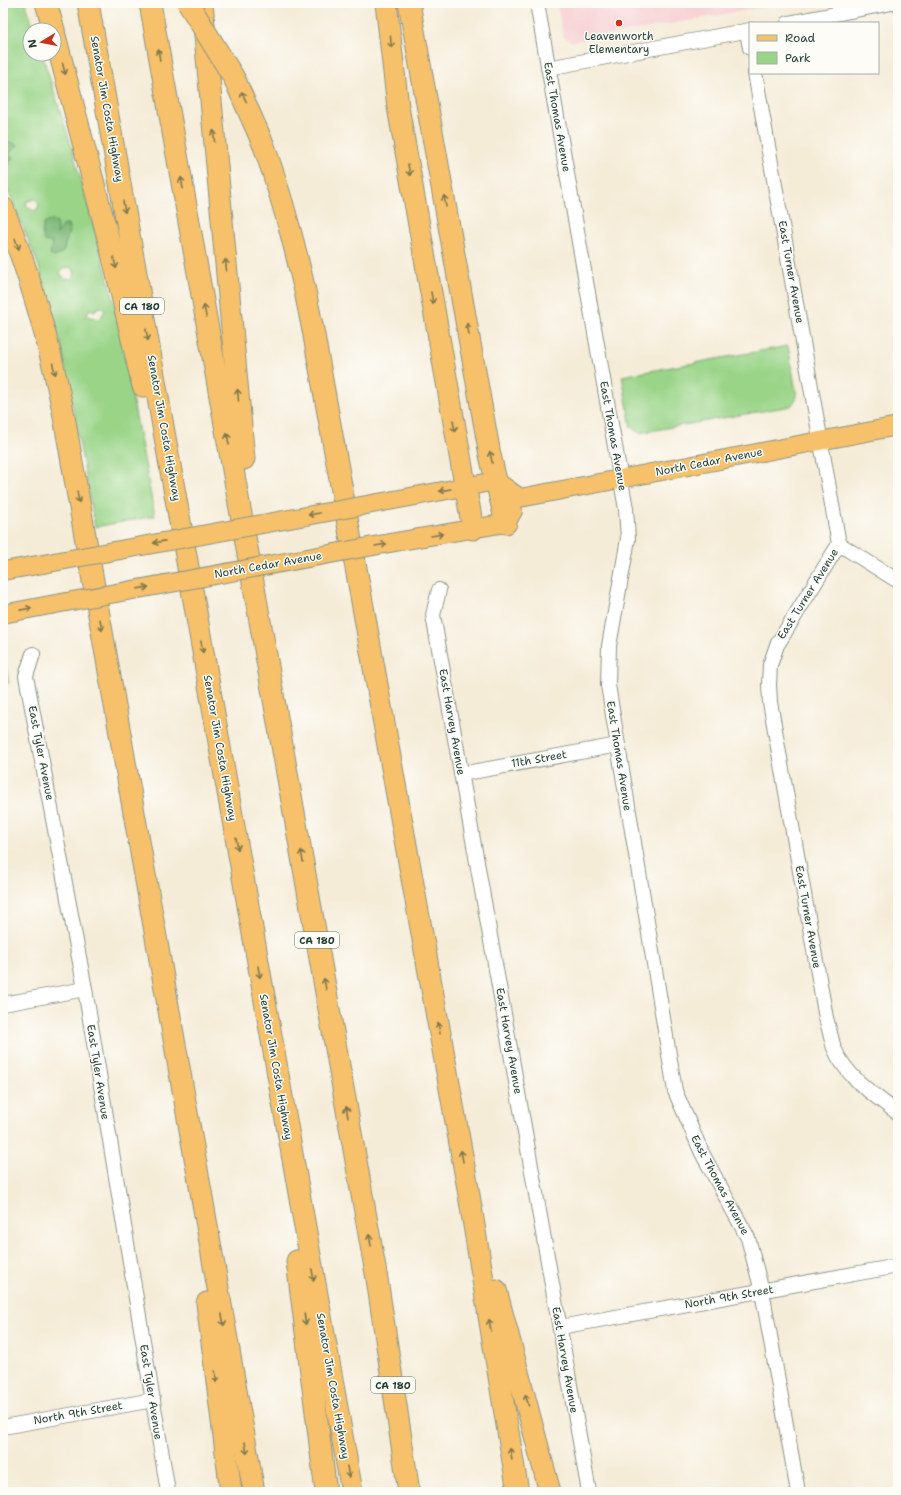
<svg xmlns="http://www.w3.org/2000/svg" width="901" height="1495" viewBox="0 0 901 1495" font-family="'Shantell Sans',sans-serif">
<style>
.built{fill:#f7cfd4}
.green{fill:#99d487;stroke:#5c885e;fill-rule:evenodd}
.forest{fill:#7ab674;stroke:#4c7a54}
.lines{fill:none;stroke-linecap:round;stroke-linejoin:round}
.minor-casing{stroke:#8a9486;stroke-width:16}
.major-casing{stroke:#8a9486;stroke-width:20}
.highway-casing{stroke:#8a9486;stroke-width:23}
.minor{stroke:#fff;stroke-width:14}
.major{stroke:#f6c16b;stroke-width:18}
.highway{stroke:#f6c16b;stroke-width:21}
.major-bridge-casing{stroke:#8a9486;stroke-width:20;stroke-linecap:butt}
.highway-bridge-casing{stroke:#8a9486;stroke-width:23;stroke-linecap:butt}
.major-bridge{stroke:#f6c16b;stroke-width:18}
.highway-bridge{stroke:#f6c16b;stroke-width:21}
.oneway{stroke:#80784d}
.poi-dot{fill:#c8321e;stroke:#fdfcf7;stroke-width:1.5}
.labels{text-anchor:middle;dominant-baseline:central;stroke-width:3;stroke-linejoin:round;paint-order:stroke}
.shield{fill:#fdfcf7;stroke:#62766e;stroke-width:1}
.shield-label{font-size:10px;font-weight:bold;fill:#1f3d34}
.poi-label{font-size:11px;fill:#1f3d34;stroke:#fdfcf7}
.street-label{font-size:11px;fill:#1f3d34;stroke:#fdfcf7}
</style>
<rect width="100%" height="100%" fill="#fdfcf7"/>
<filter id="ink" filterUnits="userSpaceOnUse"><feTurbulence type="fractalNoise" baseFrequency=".025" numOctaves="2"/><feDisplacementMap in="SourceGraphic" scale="8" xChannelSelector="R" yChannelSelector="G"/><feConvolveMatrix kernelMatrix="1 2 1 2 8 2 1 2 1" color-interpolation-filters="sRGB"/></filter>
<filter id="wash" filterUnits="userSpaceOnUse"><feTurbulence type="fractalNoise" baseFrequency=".012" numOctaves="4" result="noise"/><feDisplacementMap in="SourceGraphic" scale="16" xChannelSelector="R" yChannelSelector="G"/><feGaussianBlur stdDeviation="0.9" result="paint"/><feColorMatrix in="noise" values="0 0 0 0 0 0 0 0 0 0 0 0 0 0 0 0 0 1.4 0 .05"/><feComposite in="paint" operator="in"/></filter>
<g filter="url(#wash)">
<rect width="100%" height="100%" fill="#f5ecd8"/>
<path class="built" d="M557 3H786L571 42 563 36Z"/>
<g class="green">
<path d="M3 3H26L34 30H30V54H42L72 148 113 297 155 516 95 527 61 344 38 264 3 178V163L9 165 10 153 18 145 3 140ZM35 199 39 203 38 208 34 211 27 206 26 202ZM69 267 72 268 75 273 71 280 68 278 66 280 60 273 62 269ZM101 307 105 310 100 319 87 316 89 309 95 311 96 309Z"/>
<path d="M788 346 797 397 791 406 639 433 631 427 622 376Z"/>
<path d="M3 648 9 683 3 684Z"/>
</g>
<g class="forest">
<path d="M3 140 18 145 10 153 13 158 9 161V165L3 163V155L7 150 4 148 3 149Z"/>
<path d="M52 220 57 223V234L63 224H68L70 228 63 252 55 257 50 255 52 243 44 241 42 232 44 223Z"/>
</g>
</g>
<g filter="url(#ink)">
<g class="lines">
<g class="minor-casing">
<g id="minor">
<path d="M537 3 626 509 628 539 609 646 608 685 675 1091 702 1153 748 1238 762 1291 798 1492"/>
<path d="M788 23 892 3"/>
<path d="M747 31 750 48"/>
<path d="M548 68 750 30"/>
<path d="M755 73 839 544 777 645 770 665 769 685 770 702 826 1018C829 1028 831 1038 834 1048 846 1077 874 1095 898 1113"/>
<path d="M839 544 898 581"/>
<path d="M439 590 433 615 589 1492"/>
<path d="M33 654 26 676 85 989 168 1492"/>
<path d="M461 774 618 745"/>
<path d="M3 1004 85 989"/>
<path d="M560 1327 898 1266"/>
<path d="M3 1427 153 1400"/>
</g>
</g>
<g class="major-casing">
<g id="major">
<path d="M394 500 496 481 520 498 898 426"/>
<path d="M401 541 506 523 513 511"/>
<path d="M3 571 43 564"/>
<path d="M3 614 50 605"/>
</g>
</g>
<g class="highway-casing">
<g id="highway">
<path d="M46 3 54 30"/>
<path d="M88 3 352 1492"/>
<path d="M150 3 377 1279 409 1492"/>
<path d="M202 3 244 459"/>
<path d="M386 3 398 107 473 529"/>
<path d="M409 3 490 455 506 523"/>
<path d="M54 32 112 253 143 386"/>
<path d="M264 146C285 206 301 267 313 330L467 1183 518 1492"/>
<path d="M3 208C30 274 49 342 63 411L254 1492"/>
<path d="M297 1261 326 1492"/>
<path d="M496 1290 550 1492"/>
<path d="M207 1303 231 1492"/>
</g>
</g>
<use href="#minor" class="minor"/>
<use href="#major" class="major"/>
<use href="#highway" class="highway"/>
<g class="major-bridge-casing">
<g id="major-bridge">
<path d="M43 564 394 500"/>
<path d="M50 605 401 541"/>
</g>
</g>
<g class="highway-bridge-casing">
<path id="highway-bridge" d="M188 3 234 78 264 146"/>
</g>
<use href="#major-bridge" class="major-bridge"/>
<use href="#highway-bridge" class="highway-bridge"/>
</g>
<defs><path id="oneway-shaft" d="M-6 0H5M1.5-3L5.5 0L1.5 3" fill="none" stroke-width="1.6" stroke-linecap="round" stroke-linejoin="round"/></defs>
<g class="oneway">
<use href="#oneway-shaft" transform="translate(391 42) rotate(84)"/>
<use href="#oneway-shaft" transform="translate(159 55) rotate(-100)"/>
<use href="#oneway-shaft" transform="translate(64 69) rotate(75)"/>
<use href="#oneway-shaft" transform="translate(244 97) rotate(-115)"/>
<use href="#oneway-shaft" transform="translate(214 136) rotate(-95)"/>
<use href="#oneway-shaft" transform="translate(409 170) rotate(80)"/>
<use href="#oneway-shaft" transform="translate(182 183) rotate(-100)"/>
<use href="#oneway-shaft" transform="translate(445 201) rotate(-100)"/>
<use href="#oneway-shaft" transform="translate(124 207) rotate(80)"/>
<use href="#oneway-shaft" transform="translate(17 244) rotate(71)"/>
<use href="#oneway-shaft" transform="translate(115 263) rotate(78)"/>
<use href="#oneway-shaft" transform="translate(226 265) rotate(-95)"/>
<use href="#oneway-shaft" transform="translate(432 298) rotate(80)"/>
<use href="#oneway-shaft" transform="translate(205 311) rotate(-100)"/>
<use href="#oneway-shaft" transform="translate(468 329) rotate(-100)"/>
<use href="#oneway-shaft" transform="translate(147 335) rotate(80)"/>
<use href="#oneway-shaft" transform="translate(54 369) rotate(76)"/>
<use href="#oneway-shaft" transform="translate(238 395) rotate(-95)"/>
<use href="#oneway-shaft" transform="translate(454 426) rotate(80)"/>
<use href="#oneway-shaft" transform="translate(228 439) rotate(-100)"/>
<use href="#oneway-shaft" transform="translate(491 457) rotate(-102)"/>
<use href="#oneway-shaft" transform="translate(445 490) rotate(170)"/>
<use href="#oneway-shaft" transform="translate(78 497) rotate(80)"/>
<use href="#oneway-shaft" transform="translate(314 514) rotate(170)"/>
<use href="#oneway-shaft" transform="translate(437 535) rotate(-10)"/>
<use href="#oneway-shaft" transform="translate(159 542) rotate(169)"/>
<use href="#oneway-shaft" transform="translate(381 545) rotate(-10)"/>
<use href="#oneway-shaft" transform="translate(143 588) rotate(-10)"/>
<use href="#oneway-shaft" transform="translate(26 609) rotate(-11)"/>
<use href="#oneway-shaft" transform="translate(101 625) rotate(80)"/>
<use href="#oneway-shaft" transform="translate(202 647) rotate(80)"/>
<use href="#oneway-shaft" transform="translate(237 844) rotate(80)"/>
<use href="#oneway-shaft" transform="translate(302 856) rotate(-100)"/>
<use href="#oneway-shaft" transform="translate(259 972) rotate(80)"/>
<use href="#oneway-shaft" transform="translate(325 984) rotate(-100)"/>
<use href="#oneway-shaft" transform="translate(439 1028) rotate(-100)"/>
<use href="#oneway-shaft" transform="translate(347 1112) rotate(-100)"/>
<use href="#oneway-shaft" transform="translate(462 1156) rotate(-100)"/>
<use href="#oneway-shaft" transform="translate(370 1240) rotate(-100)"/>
<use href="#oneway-shaft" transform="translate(313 1275) rotate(80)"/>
<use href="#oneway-shaft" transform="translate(305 1319) rotate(83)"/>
<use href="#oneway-shaft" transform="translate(223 1320) rotate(80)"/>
<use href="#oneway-shaft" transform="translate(490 1325) rotate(-99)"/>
<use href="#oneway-shaft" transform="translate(216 1377) rotate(83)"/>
<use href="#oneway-shaft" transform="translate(527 1400) rotate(-105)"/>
<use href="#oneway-shaft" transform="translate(246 1448) rotate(80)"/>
<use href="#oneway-shaft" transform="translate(511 1454) rotate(-99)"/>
<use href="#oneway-shaft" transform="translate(348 1472) rotate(80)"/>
</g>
</g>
<circle class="poi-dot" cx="619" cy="23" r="4"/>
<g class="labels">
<g class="shield">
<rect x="120" y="298" width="44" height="16" rx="3"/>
<rect x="295" y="932" width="44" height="16" rx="3"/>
<rect x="371" y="1377" width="44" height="16" rx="3"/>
</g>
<g class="shield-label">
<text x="142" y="306">CA 180</text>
<text x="317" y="940">CA 180</text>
<text x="393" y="1385">CA 180</text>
</g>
<g class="poi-label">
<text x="619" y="36">Leavenworth<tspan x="619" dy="13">Elementary</tspan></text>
</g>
<g class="street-label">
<text transform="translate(107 109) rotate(80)">Senator Jim Costa Highway</text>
<text transform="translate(557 117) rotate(80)">East Thomas Avenue</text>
<text transform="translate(791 272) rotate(80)">East Turner Avenue</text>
<text transform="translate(164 428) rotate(80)">Senator Jim Costa Highway</text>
<text transform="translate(613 436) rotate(80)">East Thomas Avenue</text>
<text transform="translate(709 462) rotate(-11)">North Cedar Avenue</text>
<text transform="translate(268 565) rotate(-10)">North Cedar Avenue</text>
<text transform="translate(808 594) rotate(-58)">East Turner Avenue</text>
<text transform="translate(452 722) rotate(80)">East Harvey Avenue</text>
<text transform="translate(220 748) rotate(80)">Senator Jim Costa Highway</text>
<text transform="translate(41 753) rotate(79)">East Tyler Avenue</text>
<text transform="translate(619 756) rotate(81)">East Thomas Avenue</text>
<text transform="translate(539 759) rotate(-10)">11th Street</text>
<text transform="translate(808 917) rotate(80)">East Turner Avenue</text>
<text transform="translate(509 1041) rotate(80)">East Harvey Avenue</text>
<text transform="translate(276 1067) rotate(80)">Senator Jim Costa Highway</text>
<text transform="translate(98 1072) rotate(81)">East Tyler Avenue</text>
<text transform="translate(720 1185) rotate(62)">East Thomas Avenue</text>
<text transform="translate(729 1297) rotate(-10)">North 9th Street</text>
<text transform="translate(565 1360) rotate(80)">East Harvey Avenue</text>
<text transform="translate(333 1386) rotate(80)">Senator Jim Costa Highway</text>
<text transform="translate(151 1392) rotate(81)">East Tyler Avenue</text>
<text transform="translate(78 1413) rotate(-10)">North 9th Street</text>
</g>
</g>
<rect width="901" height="1495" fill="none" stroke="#fdfcf7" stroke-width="16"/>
<rect x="749" y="22" width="130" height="52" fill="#fdfcf7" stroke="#a4b0a9"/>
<rect x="757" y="35" width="20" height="6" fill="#f6c16b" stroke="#a4b0a9"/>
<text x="785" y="42" font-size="12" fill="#1f3d34">Road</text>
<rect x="757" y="52" width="20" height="12" fill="#99d487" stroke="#a4b0a9"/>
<text x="785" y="62" font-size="12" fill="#1f3d34">Park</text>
<g transform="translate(42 42) rotate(260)"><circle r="19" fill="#fdfcf7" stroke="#a4b0a9"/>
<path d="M0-3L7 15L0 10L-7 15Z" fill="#c8321e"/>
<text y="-6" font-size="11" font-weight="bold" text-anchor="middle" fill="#1f3d34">N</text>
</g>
</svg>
